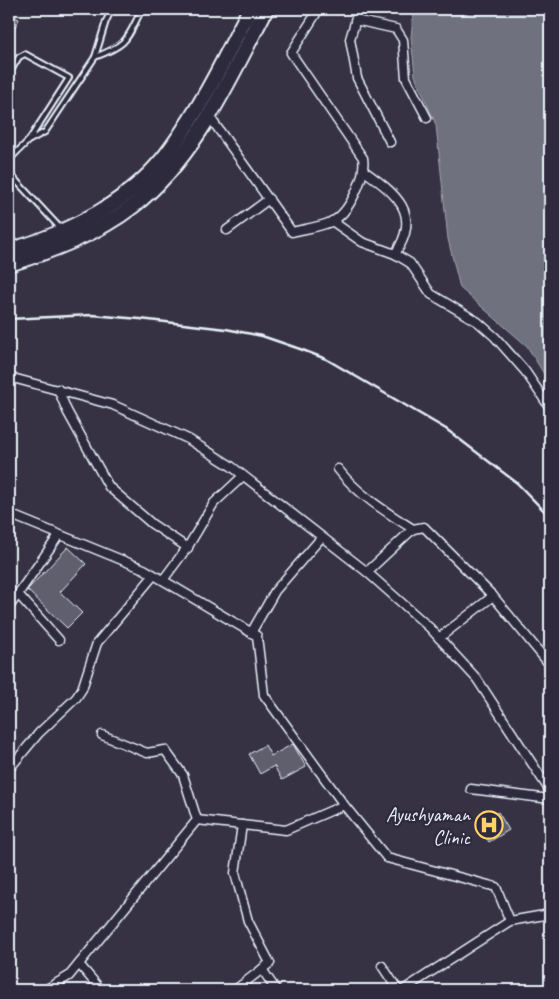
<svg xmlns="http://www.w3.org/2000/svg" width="559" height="999" viewBox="0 0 559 999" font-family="Caveat,sans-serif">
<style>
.water{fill:#70717f;stroke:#a0a4af}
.building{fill:#605e6e;stroke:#e8f1f8}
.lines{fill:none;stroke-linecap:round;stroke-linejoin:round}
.lane-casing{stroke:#e8f1f8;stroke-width:8}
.street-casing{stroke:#e8f1f8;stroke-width:11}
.highway-casing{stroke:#e8f1f8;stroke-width:18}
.lane{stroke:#2f2a3d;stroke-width:4}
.street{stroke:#2f2a3d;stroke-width:8}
.highway{stroke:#2f2a3d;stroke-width:14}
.rail{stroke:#e8f1f8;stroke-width:2.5}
.labels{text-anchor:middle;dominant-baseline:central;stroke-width:4.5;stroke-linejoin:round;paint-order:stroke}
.poi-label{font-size:20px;fill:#e8f1f8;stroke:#2f2a3d;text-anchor:end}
</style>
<rect width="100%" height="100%" fill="#363244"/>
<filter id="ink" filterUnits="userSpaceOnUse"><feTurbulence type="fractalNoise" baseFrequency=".02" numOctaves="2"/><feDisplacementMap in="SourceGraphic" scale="10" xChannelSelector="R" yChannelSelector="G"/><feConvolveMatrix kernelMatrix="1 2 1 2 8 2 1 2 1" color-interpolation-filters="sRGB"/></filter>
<g filter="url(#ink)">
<path class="water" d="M414 9H550V384L527 346 460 288 448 239 436 125 415 76 411 37Z"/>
<g class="building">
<path d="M9 14 19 19 9 40Z"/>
<path d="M68 547 86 564 60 592 82 613 67 628 27 590Z"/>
<path d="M293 744 306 767 282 780 274 766 260 774 249 754 265 745 271 756Z"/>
<path d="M498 812 509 830 489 842 478 825Z"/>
</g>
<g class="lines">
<g class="lane-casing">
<g id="lane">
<path d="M95 57C129 44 126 40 142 9"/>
<path d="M9 74 19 57 25 54 69 78 29 140"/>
<path d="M9 160 28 141 45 132 95 57 106 21 112 9"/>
<path d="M9 173 61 229"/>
</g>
</g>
<g class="street-casing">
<g id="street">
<path d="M359 9 350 39 357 78 390 142"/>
<path d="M355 20 396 29 403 40 406 78 427 118"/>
<path d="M209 116 292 232C304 229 319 227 331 222 349 214 366 177 363 158L291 53 319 9"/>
<path d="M363 170C395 193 423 213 395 254"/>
<path d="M332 221 362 242 395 254 410 263 431 294 478 322 495 337 525 371 550 408"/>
<path d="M227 230 269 199"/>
<path d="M9 377 113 405 188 439 231 466 367 572 430 628 477 679 550 791"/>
<path d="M58 389 67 411 109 487 152 524 188 548"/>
<path d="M338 469C357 494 386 512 413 529"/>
<path d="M9 514 144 569 257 636 264 695 344 805"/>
<path d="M367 572 413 529 424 527 493 596 550 665"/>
<path d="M163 580 189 545 214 503 243 476"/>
<path d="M18 594 59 640"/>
<path d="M9 607 59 535"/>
<path d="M251 633 275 591 321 538"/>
<path d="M439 638 493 596"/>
<path d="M9 769 39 733 76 698 82 689 97 643 154 575"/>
<path d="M471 789 550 799"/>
<path d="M197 820 286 830 344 805 387 858 496 887 510 921"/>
<path d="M79 964 101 990"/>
<path d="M382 966 398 990"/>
<path d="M262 969 276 990"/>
<path d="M45 990 69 976 197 820 183 775 165 750 147 753 102 735"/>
<path d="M235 990 270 963 248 921 235 873 242 825"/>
<path d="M403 990 510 921 550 914"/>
</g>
</g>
<g class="highway-casing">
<g id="highway">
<path d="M9 251C70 233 135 200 172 147 203 104 226 56 250 9"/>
<path d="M9 264C51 251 97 234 133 206 197 156 229 79 266 9"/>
</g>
</g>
<use href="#lane" class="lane"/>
<use href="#street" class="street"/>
<use href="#highway" class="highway"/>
<path class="rail" d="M9 319 92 315 140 319 226 329 262 336 300 349 326 359 446 429 517 483 550 517"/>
</g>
</g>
<defs>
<g id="hospital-ring" transform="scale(1.4375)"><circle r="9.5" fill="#2f2a3d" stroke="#ffd166" stroke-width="1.5"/><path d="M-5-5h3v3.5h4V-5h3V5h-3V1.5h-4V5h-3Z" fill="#ffd166"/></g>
</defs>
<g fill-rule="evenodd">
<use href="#hospital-ring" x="489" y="825"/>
</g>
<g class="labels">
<g class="poi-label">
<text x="470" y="814">Ayushyaman<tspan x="470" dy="23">Clinic</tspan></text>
</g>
</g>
<rect width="559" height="999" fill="none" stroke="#2f2a3d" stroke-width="30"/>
<rect x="15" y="15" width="529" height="969" fill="none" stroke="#e8f1f8" stroke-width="2" filter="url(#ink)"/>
</svg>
